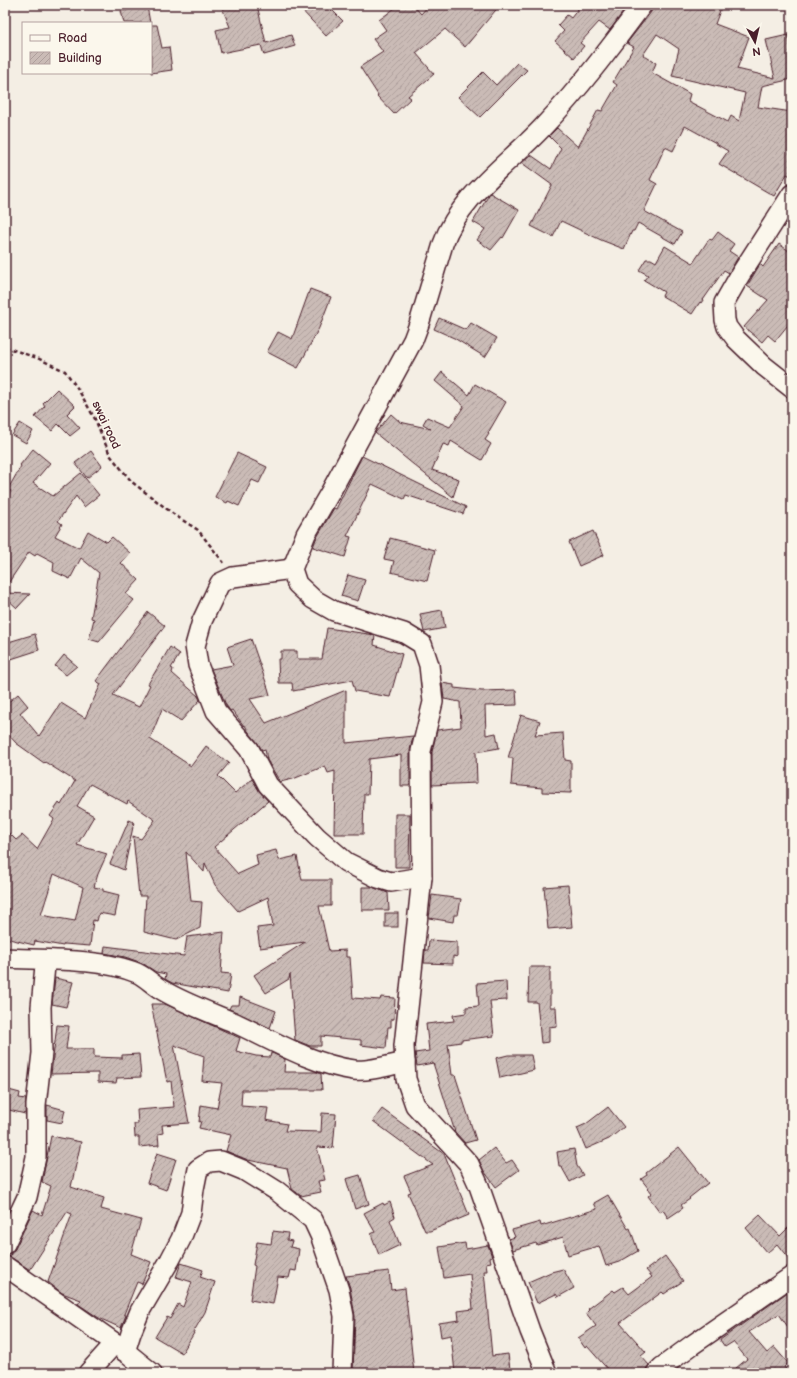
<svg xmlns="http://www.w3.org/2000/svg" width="797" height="1378" viewBox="0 0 797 1378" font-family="'Balsamiq Sans',sans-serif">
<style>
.building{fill:url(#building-hatch);stroke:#4a1f2b;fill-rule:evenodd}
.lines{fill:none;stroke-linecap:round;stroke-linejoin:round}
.minor-casing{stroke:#4a1f2b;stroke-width:22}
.path{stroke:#4a1f2b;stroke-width:2.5;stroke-dasharray:4 3;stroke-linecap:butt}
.minor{stroke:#fbf7ec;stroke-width:19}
.labels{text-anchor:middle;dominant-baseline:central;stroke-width:3;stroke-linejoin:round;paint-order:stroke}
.street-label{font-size:12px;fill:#4a1f2b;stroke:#fbf7ec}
</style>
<defs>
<pattern id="building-hatch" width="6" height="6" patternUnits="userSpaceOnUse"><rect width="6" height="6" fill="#cabbb6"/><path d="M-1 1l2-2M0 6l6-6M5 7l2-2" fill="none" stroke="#afa09d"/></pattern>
</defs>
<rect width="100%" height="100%" fill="#f4eee4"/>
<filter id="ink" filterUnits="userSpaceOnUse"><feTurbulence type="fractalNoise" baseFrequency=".025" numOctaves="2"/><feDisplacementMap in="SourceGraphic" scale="8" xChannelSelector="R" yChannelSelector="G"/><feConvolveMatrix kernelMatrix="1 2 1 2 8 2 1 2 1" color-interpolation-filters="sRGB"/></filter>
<g filter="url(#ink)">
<g class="building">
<path d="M221 5H257L266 43 291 35 295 46 264 55 261 45 221 53 216 30 230 27Z"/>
<path d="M297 5H327L343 21 326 36Z"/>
<path d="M399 5H413L421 14 429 5H500L465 47 445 29 416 53 434 74 408 96 411 98 394 114 377 96 378 95 360 67 383 52 373 39 386 30 379 20Z"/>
<path d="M581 5H628L610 30 599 22 580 43 584 46 574 58 555 41 564 31 558 25 567 15 571 18Z"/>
<path d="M653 5H722L715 24 749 37 737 69 775 78 766 40 788 35 792 52V79L762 86 758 107 792 112V177L787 174 774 196 719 164 728 151 716 144V143L685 126 673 151 665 147 650 180 657 184 644 211 682 232 675 244 638 223 634 231H632L624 249 601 240 561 221 553 237 531 226 552 185 522 163 531 155 551 169 561 148 549 136 557 128 578 147 598 110 602 111 617 85 613 82 634 47 627 43 651 12ZM657 34 679 49 672 76 745 93 739 121 731 116 728 122 688 101 690 94 652 73 656 63 643 55Z"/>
<path d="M147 6 150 23H124L121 11Z"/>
<path d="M151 25H157L162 48 169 47 172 70 151 73Z"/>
<path d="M517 63 527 70 480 117 458 97 483 72 496 85Z"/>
<path d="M490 193 519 210 503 238 502 237 491 250 477 240 485 229 473 222Z"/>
<path d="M718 232 734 244 729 251 738 257 729 273 724 270 701 303 700 302 692 314 662 296 664 292 644 280 648 275 639 270 646 259H651L656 262 665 246 693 263 709 239 712 240Z"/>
<path d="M779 244 792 253V320L775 341 768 335 762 342 744 327 768 300 747 286 760 264 763 267Z"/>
<path d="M310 289 331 297 319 328 298 368 267 352 278 332 292 339Z"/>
<path d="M439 318 466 330 471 323 497 338 485 357 454 338 434 329Z"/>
<path d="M442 372 469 395 475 384 506 402 488 433 489 434 485 440 491 444 482 460 451 441 449 446 443 444 432 470 459 479 453 497 375 433 391 414 400 422 431 429 423 424 427 417 450 427 464 406 435 381Z"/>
<path d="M57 389 75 406 67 414 80 428 70 436 58 424 52 431 35 417 45 406 43 403Z"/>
<path d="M20 423 33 431 26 443 12 435Z"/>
<path d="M33 449 50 463 33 483 53 496 81 473 99 495 84 507 76 496 58 521 62 524 55 536 79 548 88 531 107 542 112 537 130 553 121 563 139 580 126 594 134 600 99 642 89 639 94 619 91 618 99 573 81 558 70 579 53 571 54 562 37 553 35 556 29 552 5 588V499L11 491 8 489 21 466 20 465Z"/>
<path d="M91 451 102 466 87 478 75 463Z"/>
<path d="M237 453 267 467 259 483 252 480 239 506 228 501 227 503 215 497Z"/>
<path d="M362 456 466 507 463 514 406 495 404 499 372 484 347 536 351 537 345 557 313 547 316 539 334 508 336 509Z"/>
<path d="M593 531 604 555 579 566 569 542Z"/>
<path d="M390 538 435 550 427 581 391 572 394 561 384 559Z"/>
<path d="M348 575 365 580 358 601 341 596Z"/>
<path d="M5 593 30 594 17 608 5 597Z"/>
<path d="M442 610 445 628 424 632 420 614Z"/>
<path d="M148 612 165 626 113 695 139 707 150 685 148 684 170 647 180 654 171 668 173 669 172 673 198 696 200 700 181 721 162 709 150 739 191 766 206 746 229 763 218 776 235 793 252 779 260 792 268 801 214 847 238 874 258 865 256 855 276 850 279 860 297 856 302 880H331V906H319L329 951 346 950V957H350L353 998 380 1000 381 997 395 998 394 1019H391V1027H388L386 1048 361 1045V1040L321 1036V1046H310L295 1040 290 974 289 979 266 993 254 975 305 942 260 948 257 928 273 926 268 897 238 911 215 885 205 863 204 872 186 852 191 901 202 902 200 928 176 940 144 932 146 896H139L133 836 141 839 155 820 128 801 127 804 90 784 77 806 94 816 77 845 107 854 98 874 94 887 103 889V891L119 895 115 916 99 913 97 921 93 920 90 946 64 944 63 946 35 941 34 945 5 938V829L16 840 22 835 37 849 54 819 50 816 59 803 61 805 75 781 45 762 44 763 16 743 5 731V705L18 694 28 706 20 713 39 736 61 703 85 718 101 684 96 681ZM54 874 83 887 75 921 41 915Z"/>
<path d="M327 628 375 635 374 645 402 654 390 697 355 691 352 680 293 691 292 683H279L278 659H281V651H297V659H322Z"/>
<path d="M35 634 39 650 5 661V643Z"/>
<path d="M251 639 268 688 270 695 250 699 266 723 346 690V743L413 736 410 751V786H401V755L369 759 368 794H364L363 834H334L335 771 328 773 325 766 293 779 280 782 267 760 265 749 262 750 257 742 248 731 245 725 244 726 232 710 230 711 226 705 211 669 233 665 227 647Z"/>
<path d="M64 655 77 666 66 675 55 666Z"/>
<path d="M442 683 454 685V688L482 691 516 690 517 705 485 706 486 735 496 733 499 748 476 752 477 783 432 785V752L437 730 461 727 460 702 444 699Z"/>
<path d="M521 715 540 721 535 735 563 733 565 760 571 761V793L542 792V788L511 785 513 758H508Z"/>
<path d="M395 814H410L409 867H395Z"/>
<path d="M129 820 134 822 124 870 110 864Z"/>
<path d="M568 885 572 927 548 929 544 887Z"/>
<path d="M362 887H372L388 893 389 910H362Z"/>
<path d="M432 895 461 899 458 915H454L453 922 429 918Z"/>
<rect x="385" y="913" width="13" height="14"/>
<path d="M224 932 221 973 231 974 228 993 172 983 165 979 166 974 156 972 142 963 125 957 104 953 105 946 184 956 187 937Z"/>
<path d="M429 940 457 942V957L453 956V964L424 963 425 950H428Z"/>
<path d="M529 967H550V1007H556L557 1026 549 1027V1042L541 1043 537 1002H528Z"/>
<path d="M55 978 73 982 66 1007 52 1004Z"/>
<path d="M506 981 507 1000 490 1001 494 1036 461 1040V1042L448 1044 452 1075H455L476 1140 465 1143 455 1132 433 1063 417 1066 415 1053 429 1051 426 1024 454 1021 453 1015 466 1013V1007L479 1006 477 983Z"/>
<path d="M240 997 276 1011 270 1028 229 1009 231 1005H239Z"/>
<path d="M151 1004H165L240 1038 236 1051 256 1056 270 1057 271 1053H272L285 1059 284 1072H317L321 1074 322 1090H242L241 1106 268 1108 266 1120 287 1124 285 1131 321 1132 322 1113 336 1114 333 1148 317 1147 325 1180 318 1181 321 1192 301 1196 292 1189 287 1168 248 1160 226 1151 231 1135 199 1128 201 1121 199 1122 201 1105 217 1108 222 1083 202 1081 204 1056 174 1045 189 1123 162 1125 163 1133 158 1134 159 1145 139 1147V1137H135L134 1124H138L137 1110 174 1107 171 1081 167 1082Z"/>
<path d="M57 1025 69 1026 66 1049H94V1057L122 1058V1055L139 1054 141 1077 117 1078 116 1083 98 1082V1073L51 1074Z"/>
<path d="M508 1055H531L534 1070 500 1078 496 1058Z"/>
<path d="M5 1089 20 1093 19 1098 26 1099 25 1114 5 1109Z"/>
<path d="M47 1105 65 1110 62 1123 47 1120Z"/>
<path d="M608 1107 624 1127 609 1139 586 1149 577 1128 586 1124Z"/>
<path d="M382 1109 444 1154 469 1215 430 1231H425L408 1193 411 1192 404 1176 433 1165 373 1121Z"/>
<path d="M51 1136 81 1142 71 1187 104 1198 101 1209 141 1220 131 1254 151 1262 142 1284 137 1282 124 1314 126 1315 121 1328 99 1318 78 1304 81 1300 62 1293 48 1282 72 1214 67 1212 30 1270 9 1256 15 1249 33 1210 42 1215 51 1186 42 1182Z"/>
<path d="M679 1147 708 1183 689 1198 690 1199 681 1205 683 1208 668 1218 663 1210 660 1212 648 1196 652 1193 641 1179 647 1175 646 1173Z"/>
<path d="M494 1148 506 1163 512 1160 519 1170 496 1187 484 1171 479 1160Z"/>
<path d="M574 1149 577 1166 583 1175 570 1182 561 1166H559L557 1152Z"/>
<path d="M157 1153 176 1159 166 1190 147 1183Z"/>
<path d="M360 1175 369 1204 355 1209 346 1179Z"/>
<path d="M608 1195 628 1229 630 1228 638 1251 619 1262 606 1266 599 1246 568 1255 563 1237 537 1245 536 1243 513 1250 509 1239 515 1237 512 1230 540 1222 541 1226 597 1209 594 1203Z"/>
<path d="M390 1202 395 1217 390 1220 400 1245 379 1255 371 1234 375 1232 364 1213 383 1203 384 1205Z"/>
<path d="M760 1215 780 1236 792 1224V1263L777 1244 767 1253 746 1228Z"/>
<path d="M273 1231 288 1233 287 1240 292 1241 290 1247 299 1249 296 1271 291 1270 289 1278 278 1277 273 1304 250 1300 255 1266 253 1265 257 1242 271 1244Z"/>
<path d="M465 1243 466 1249 488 1245 492 1257 490 1258 491 1262 486 1263 487 1271H484L492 1356 508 1354 510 1369H507L508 1372 500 1373H455L451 1335 441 1337 439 1323 459 1320 458 1311 473 1309 470 1274 444 1278 439 1247Z"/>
<path d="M665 1256 683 1281 664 1294 662 1292 620 1323 646 1352 641 1356 649 1365 646 1370 645 1373H611L587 1346 585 1348 578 1338 596 1326 586 1313 589 1310 588 1309 613 1290 615 1292 623 1287 629 1294 652 1277 646 1270Z"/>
<path d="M181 1263 203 1270 200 1277 215 1282 205 1312 193 1333H194L182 1353 155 1337 167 1317 170 1319 178 1304 183 1307 192 1282 176 1277Z"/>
<path d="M563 1269 574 1288 558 1297 556 1294 537 1303 528 1282 551 1272Z"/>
<path d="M389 1271 391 1290 405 1288 414 1373H353L355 1316 350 1288 346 1276Z"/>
<path d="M792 1289V1333L779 1314 749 1332 767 1353 774 1347 788 1363 784 1367 789 1373H730L747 1359 733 1342 725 1347 720 1340Z"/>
</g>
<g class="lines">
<g class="minor-casing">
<g id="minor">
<path d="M792 194 740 275 724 303 725 320 727 327 736 339 764 366 792 388"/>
<path d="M292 569 233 577 220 583 202 621 195 646 198 665 216 711 249 749 268 785 317 837 346 862 378 878 391 882 422 877"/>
<path d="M5 958C43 960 102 958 137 973 146 977 153 985 162 990 184 1003 209 1012 233 1022 272 1040 311 1064 354 1070 367 1072 391 1065 405 1062"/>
<path d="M5 1244 27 1197 36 1157V1105L42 1053 41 1007 45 966"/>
<path d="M5 1266 115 1343 152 1373"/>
<path d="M125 1352 131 1333 140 1311 170 1260 181 1239 191 1213 194 1189 198 1169 209 1162 221 1161 243 1170 277 1191 313 1220 320 1235 339 1290 344 1316 342 1373"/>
<path d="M88 1373 115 1343"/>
<path d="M547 1373 530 1331 479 1186 469 1164 415 1105 406 1079 404 1046 422 877 421 751 433 702 429 665 422 644 404 633 334 611 313 599 297 584 292 569 306 534 331 491 413 340 419 324 443 244C459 197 509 163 542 128 579 89 610 48 642 5"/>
<path d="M656 1373 662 1367 692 1345 792 1276"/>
</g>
</g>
<path class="path" d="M5 347 37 358 65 371 78 389 95 419 110 455 132 482 176 516 198 530 224 563"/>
<use href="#minor" class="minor"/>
</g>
</g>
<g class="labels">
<g class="street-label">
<text transform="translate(106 425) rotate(65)">swai road</text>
</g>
</g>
<rect width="797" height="1378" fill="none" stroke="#fbf7ec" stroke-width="20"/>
<rect x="10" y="10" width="777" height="1358" fill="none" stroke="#4a1f2b" stroke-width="1.5" filter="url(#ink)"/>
<rect x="22" y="22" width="130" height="52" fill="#fbf7ec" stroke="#b4a19f"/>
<rect x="30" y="35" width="20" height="6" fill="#fbf7ec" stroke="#b4a19f"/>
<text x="58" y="42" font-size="12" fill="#4a1f2b">Road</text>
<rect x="30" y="52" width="20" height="12" fill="url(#building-hatch)" stroke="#b4a19f"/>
<text x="58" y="62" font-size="12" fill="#4a1f2b">Building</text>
<g transform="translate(755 42) rotate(172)" stroke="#fbf7ec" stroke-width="3" paint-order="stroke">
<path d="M0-3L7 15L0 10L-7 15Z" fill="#4a1f2b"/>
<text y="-6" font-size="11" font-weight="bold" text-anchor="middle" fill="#4a1f2b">N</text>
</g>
</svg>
